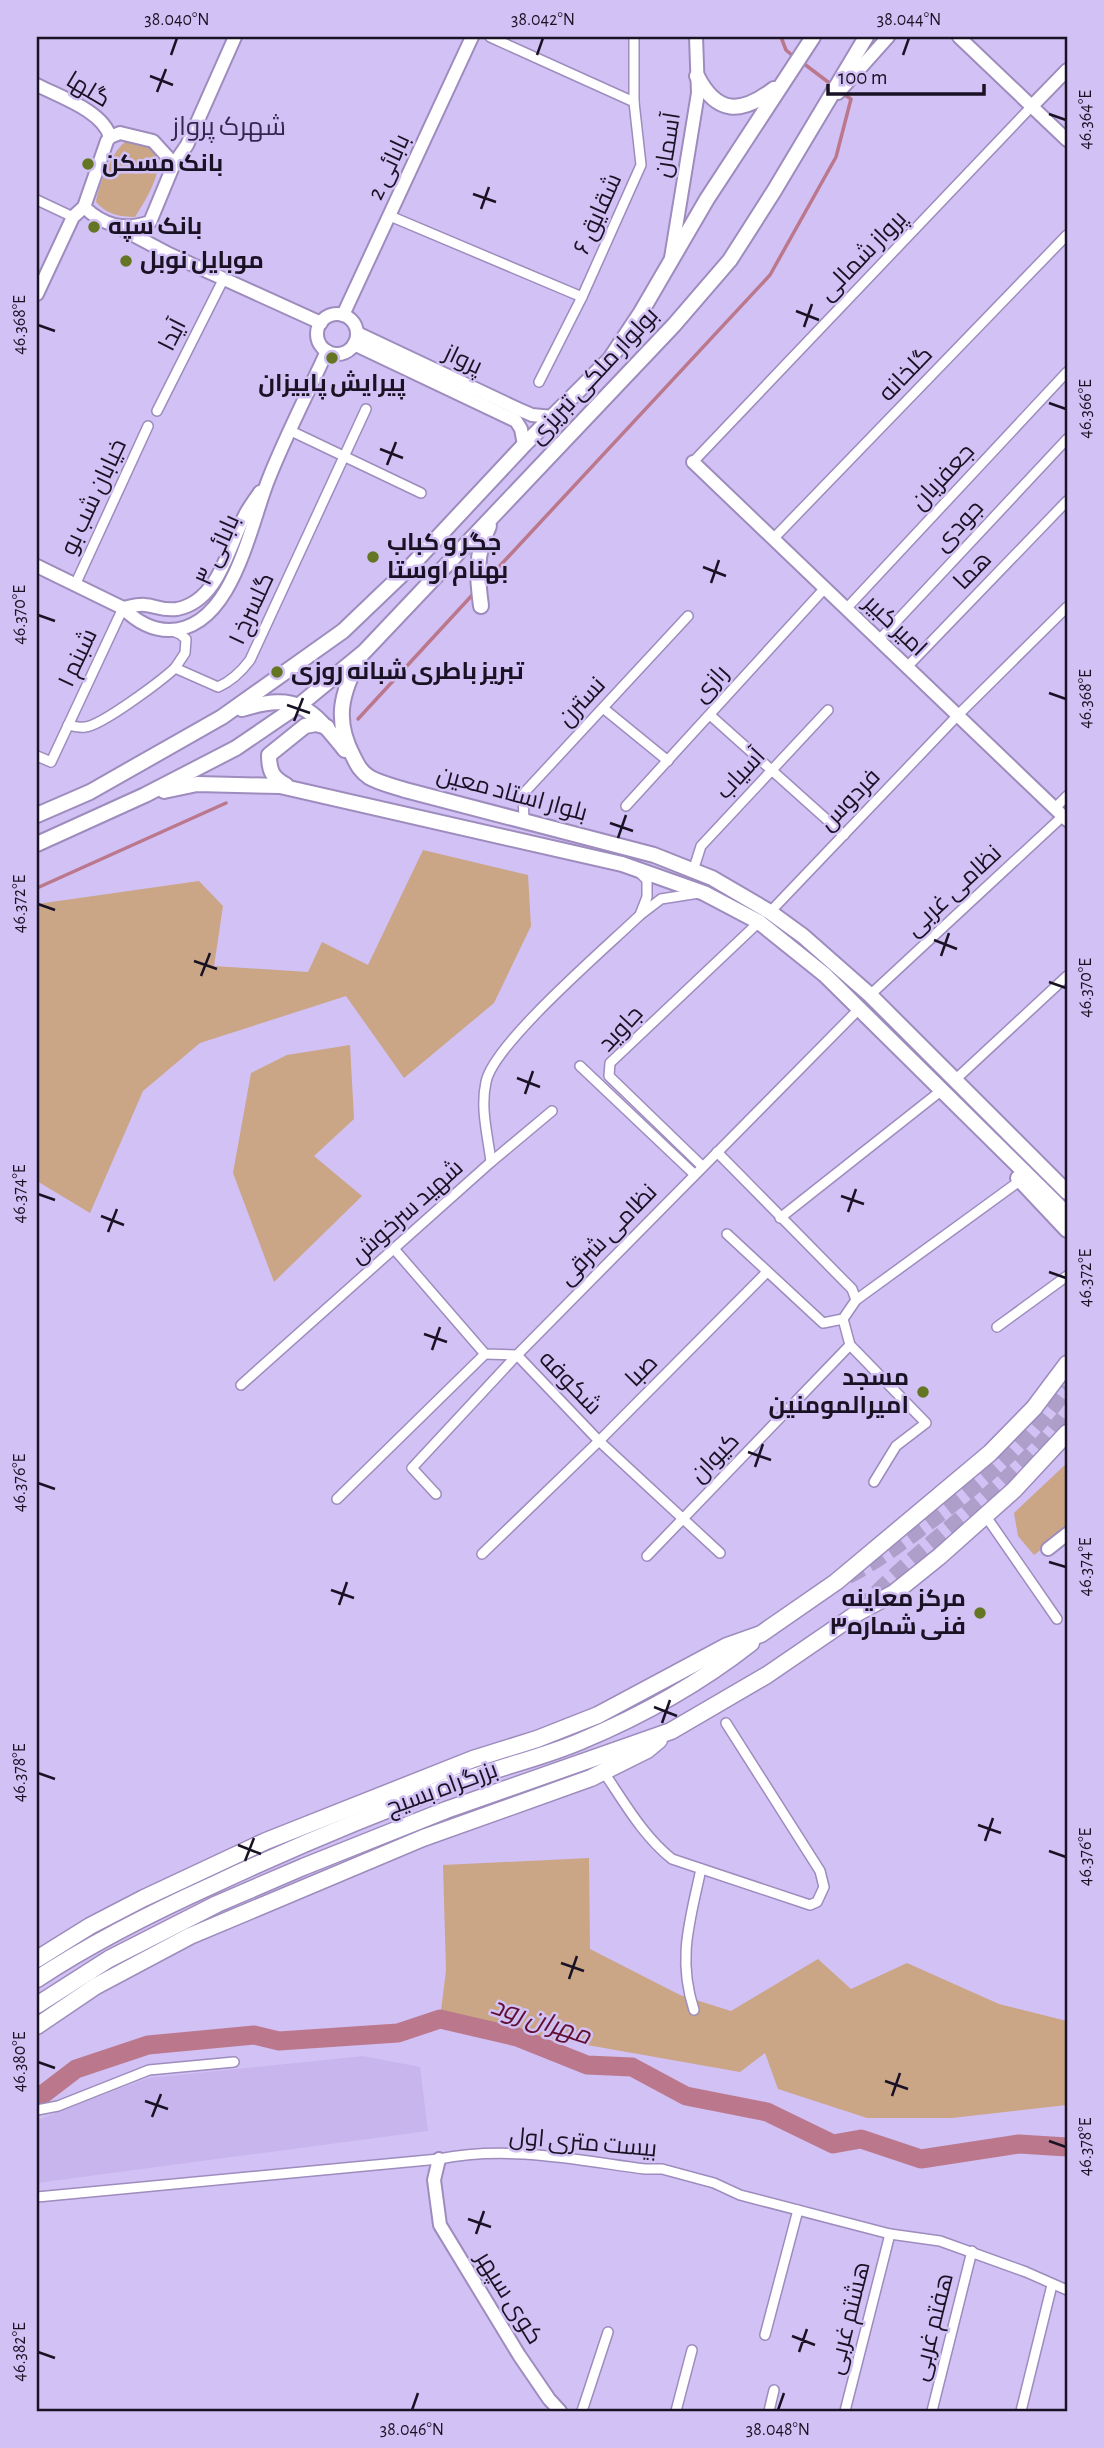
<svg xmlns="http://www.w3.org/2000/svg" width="1104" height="2448" viewBox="0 0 1104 2448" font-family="'Alegreya Sans',Cairo,sans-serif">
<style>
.built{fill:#c9b5ee}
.green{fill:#caa586}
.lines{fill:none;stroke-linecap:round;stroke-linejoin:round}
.stream{stroke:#bb788c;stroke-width:3.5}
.river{stroke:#bb788c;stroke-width:19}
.highway-tunnel{stroke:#ad9eca;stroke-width:16;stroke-dasharray:16 8;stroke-linecap:butt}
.street-casing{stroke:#9d8cbd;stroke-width:12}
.secondary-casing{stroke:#9d8cbd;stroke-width:16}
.primary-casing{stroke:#9d8cbd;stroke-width:18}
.highway-casing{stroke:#9d8cbd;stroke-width:19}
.street{stroke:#fff;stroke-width:9}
.secondary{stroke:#fff;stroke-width:12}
.primary{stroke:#fff;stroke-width:14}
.highway{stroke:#fff;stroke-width:16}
.ticks{fill:none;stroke:#191224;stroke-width:2.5}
.poi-dot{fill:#647624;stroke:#d2c1f4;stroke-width:2.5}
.labels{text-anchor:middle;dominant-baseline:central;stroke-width:5;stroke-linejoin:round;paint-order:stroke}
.street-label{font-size:24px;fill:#191224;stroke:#d2c1f4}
.poi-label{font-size:24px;font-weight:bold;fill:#191224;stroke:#d2c1f4;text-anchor:start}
.neighbourhood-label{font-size:26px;fill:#36264f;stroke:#d2c1f4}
.water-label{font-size:26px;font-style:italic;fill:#610f32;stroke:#d2c1f4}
.neatline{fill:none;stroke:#191224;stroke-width:2.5}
.ticks-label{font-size:18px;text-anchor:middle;fill:#191224}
</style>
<rect width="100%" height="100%" fill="#d2c1f4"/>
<path class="built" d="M363 2056 420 2067 428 2131 37 2183V2120L148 2078Z"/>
<g class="green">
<path d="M130 140C138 142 150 143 155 151 167 167 144 203 135 217 120 217 106 214 96 202 98 187 115 142 130 140Z"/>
<path d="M423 850 528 875 531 926 494 1003 404 1078 346 996 200 1043 143 1091 90 1213 37 1181V904L199 881 223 906 214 966 308 972 322 942 368 965Z"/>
<path d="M350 1045 354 1119 314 1156 362 1196 274 1282 233 1173 251 1073 287 1055Z"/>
<path d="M1067 1463V1530L1034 1555 1018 1536 1014 1513Z"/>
<path d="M589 1858 590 1949 680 1995 731 2011 818 1959 851 1989 907 1963 999 2004 1067 2021V2105L952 2118H867L778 2089 765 2053 740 2072 440 2019 446 1970 443 1865Z"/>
</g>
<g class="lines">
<g class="stream">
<path d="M781 37 786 50 793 56"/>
<path d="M803 63 832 85"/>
<path d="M483 584 770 275 836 157 851 99 843 94"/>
<path d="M358 719 475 592"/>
<path d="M37 888 226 803"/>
</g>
<path class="river" d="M37 2094 42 2095 76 2069 148 2045 254 2035 279 2041 398 2033 440 2019 517 2037 587 2065 632 2067 686 2096 767 2112 833 2144 861 2139 921 2159 1019 2144 1067 2147"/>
<g class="highway-tunnel">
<path d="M848 1576C874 1563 896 1547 920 1529 974 1489 1028 1443 1067 1388"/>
<path d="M860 1610C925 1540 1009 1489 1067 1413"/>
</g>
<g class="street-casing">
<g id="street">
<path d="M490 37 634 102"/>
<path d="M37 200 73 217"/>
<path d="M390 216 582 297"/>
<path d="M539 382 582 297 641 165 634 102V37"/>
<path d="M157 411 224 278"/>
<path d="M291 431 421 493"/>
<path d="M693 462 1032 106"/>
<path d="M773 539 1067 235"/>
<path d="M75 585 148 426"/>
<path d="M846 609 1067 372"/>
<path d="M170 630 180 634 186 639 185 653 175 668"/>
<path d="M879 640 1067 439"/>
<path d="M907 667 1067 501"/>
<path d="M603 708 668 761"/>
<path d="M710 715 844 835"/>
<path d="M68 725C73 726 80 728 85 727 101 726 161 681 175 668L218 687C232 681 241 672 250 660L366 409"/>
<path d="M37 756 51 762 123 608"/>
<path d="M626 806 825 588"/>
<path d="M1055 808 1067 796"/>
<path d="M524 821 523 794 688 616"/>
<path d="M693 871 701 846 828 710"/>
<path d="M639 872 647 880V897L640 915 661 899 699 893"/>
<path d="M770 912 958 715 1067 607"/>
<path d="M870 995 1063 816"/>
<path d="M580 1066 694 1174"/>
<path d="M956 1079 1067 976"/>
<path d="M717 1152 852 1289 856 1300 843 1319 823 1323 727 1234"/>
<path d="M491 1162C488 1136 480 1109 486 1082 493 1044 608 946 640 915"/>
<path d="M702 1166 609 1076 610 1063 759 922"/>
<path d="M780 1218 942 1090"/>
<path d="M395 1250 485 1354 517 1355 599 1441 720 1553"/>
<path d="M856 1300 1021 1180"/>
<path d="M997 1327 1067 1276"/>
<path d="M850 1345 926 1423 896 1446 874 1482"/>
<path d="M241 1385 491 1162 552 1111"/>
<path d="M436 1494 412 1468 517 1355 860 1008"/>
<path d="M337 1499 485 1354"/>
<path d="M985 1515 1057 1619"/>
<path d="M482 1554 599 1441 767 1272"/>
<path d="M647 1556 850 1345 843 1319"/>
<path d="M603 1771C624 1802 643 1836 672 1859L810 1905 817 1902 824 1887 820 1871 726 1723"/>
<path d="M694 2010C677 1958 690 1921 701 1869"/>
<path d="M37 2110 58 2106 149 2070 234 2062"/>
<path d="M37 2197 439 2159C508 2145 576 2160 645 2169H662L714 2183 740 2195 890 2234 940 2241 1026 2272 1067 2290"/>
<path d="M765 2335 798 2210"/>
<path d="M582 2411 608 2332"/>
<path d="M676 2411 692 2350"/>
<path d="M769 2411 774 2390"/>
<path d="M845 2411 890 2234"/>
<path d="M932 2411 972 2251"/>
<path d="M1021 2411 1052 2285"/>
</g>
</g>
<g class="secondary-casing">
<g id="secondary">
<path d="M959 37 1067 140"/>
<path d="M37 85C60 97 103 111 110 137"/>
<path d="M838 93 888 37"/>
<path d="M1032 106 1067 70"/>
<path d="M120 133 153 141 174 164 150 222C124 231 104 226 84 207L107 141 110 137Z"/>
<path d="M174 164 187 145 235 37"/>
<path d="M118 227 169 254 321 323"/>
<path d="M671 258 698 93 696 37"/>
<path d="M37 294 73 217 84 207"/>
<circle cx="337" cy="334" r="20"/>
<path d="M343 315 472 37"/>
<path d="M357 333 518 409 532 415 553 417"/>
<path d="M354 344 516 421 521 429 524 445"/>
<path d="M693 462 1067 820"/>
<path d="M37 566 123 608C135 620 151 630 169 630 233 630 250 524 269 478 286 435 308 393 327 351"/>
<path d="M123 608C129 607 138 604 145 605 157 606 162 611 177 609 219 601 228 547 245 515 249 507 255 499 260 492"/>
<path d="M1048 1549 1067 1534"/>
<path d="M439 2159 434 2180 440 2225 519 2355 549 2399 560 2411"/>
</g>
</g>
<g class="primary-casing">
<g id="primary">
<path d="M697 76C717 115 741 114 774 89"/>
<path d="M481 606C477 576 475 555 489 526"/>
<path d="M360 658C341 693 334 720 353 756 357 764 360 771 369 777 379 783 393 786 405 790L654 855 712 878 770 912 803 936 870 995 1067 1192"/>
<path d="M242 709C298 692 311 708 345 750"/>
<path d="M286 785C272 778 269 770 269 755L305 726 316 724 327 727"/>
<path d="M164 791 197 784 280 786 622 864 704 893 759 922 825 975 1067 1214"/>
<path d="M37 815 90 792 222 717 343 631 411 566 524 445 610 359 640 314 707 199 813 37"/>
<path d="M37 844 145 795 236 748 302 703 364 652 674 325 730 260 774 191 866 37"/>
<path d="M1018 1178 1067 1230"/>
</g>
</g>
<g class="highway-casing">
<g id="highway">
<path d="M37 1959 90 1926 144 1898 266 1841 473 1759 537 1739 598 1715 727 1646 761 1634 836 1582 990 1453 1034 1408 1067 1364"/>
<path d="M37 1979C93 1942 153 1912 215 1884 296 1846 380 1811 465 1780 503 1766 544 1757 581 1741 641 1716 700 1683 751 1643"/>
<path d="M37 2005 109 1959 217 1904 303 1867 446 1810 671 1731 767 1675 859 1612 894 1593 940 1556 1014 1490 1067 1433"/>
<path d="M37 2026 96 1986 190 1936 423 1838 591 1778 647 1750 659 1740"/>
</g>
</g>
<use href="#street" class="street"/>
<use href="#secondary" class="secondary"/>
<use href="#primary" class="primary"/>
<use href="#highway" class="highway"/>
</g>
<path class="ticks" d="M171 55 177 38M537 55 543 38M903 55 909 38M150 76 173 85M157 92 166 69M1049 114 1066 120M473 194 496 202M481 209 489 187M796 311 819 320M38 325 55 331M804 327 812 304M1049 403 1066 409M380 449 403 458M387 465 396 442M703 567 726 576M711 583 719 560M38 615 55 621M1049 693 1066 699M287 705 310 713M294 721 303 698M610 823 633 831M618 838 626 815M38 904 55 910M934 940 957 949M941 956 949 933M194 961 217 969M201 976 210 953M1049 982 1066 988M517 1078 540 1087M525 1094 533 1071M38 1194 55 1200M841 1196 864 1204M848 1212 856 1189M101 1216 124 1225M108 1232 117 1209M1049 1272 1066 1278M424 1334 447 1342M432 1350 440 1327M748 1452 771 1460M755 1467 763 1444M38 1483 55 1489M1049 1562 1066 1567M331 1590 354 1598M339 1605 347 1582M654 1707 677 1716M662 1723 670 1700M38 1773 55 1779M978 1825 1001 1833M985 1841 993 1818M238 1845 261 1854M1049 1851 1066 1857M245 1861 254 1838M561 1963 584 1971M569 1979 577 1956M38 2062 55 2068M885 2081 908 2089M892 2096 900 2073M145 2101 168 2109M152 2117 161 2094M1049 2141 1066 2147M468 2219 491 2227M476 2234 484 2211M792 2336 815 2345M38 2352 55 2358M799 2352 807 2329M412 2410 418 2393M778 2410 784 2393"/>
<g class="poi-dot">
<circle cx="88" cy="164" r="7"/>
<circle cx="94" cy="227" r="7"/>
<circle cx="126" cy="261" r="7"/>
<circle cx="332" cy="358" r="7"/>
<circle cx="373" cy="557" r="7"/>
<circle cx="277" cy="672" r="7"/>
<circle cx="923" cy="1392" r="7"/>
<circle cx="980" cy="1613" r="7"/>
</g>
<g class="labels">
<g class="street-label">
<text transform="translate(88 90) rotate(31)">گلها</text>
<text transform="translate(668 145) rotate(-81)">آسمان</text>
<text transform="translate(389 167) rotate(-65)">بابائی 2</text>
<text transform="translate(598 214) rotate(-66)">شقایق ۶</text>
<text transform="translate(863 256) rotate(-46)">پرواز شمالی</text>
<text transform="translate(173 335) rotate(-63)">آیدا</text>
<text transform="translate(463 360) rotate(25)">پرواز</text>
<text transform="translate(906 374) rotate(-46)">گلخانه</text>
<text transform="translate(594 376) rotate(-47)">بولوار ملکی تبریزی</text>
<text transform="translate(943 477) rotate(-47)">جعفریان</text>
<text transform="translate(94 497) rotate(-65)">خیابان شب بو</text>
<text transform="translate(959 526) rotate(-47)">جودی</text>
<text transform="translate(218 550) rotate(-66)">بابائی ۳</text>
<text transform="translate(973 571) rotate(-46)">هما</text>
<text transform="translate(252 609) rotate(-65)">گلسرخ ۱</text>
<text transform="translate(895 626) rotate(44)">امیر کبیر</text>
<text transform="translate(78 658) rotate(-65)">شبنم ۱</text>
<text transform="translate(711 684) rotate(-48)">رازی</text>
<text transform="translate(582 702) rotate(-47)">نسترن</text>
<text transform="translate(741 774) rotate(-47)">آسیاب</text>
<text transform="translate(512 794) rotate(15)">بلوار استاد معین</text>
<text transform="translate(850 800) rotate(-46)">فردوس</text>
<text transform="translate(954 891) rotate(-43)">نظامی غربی</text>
<text transform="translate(621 1029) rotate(-47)">جاوید</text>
<text transform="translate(407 1212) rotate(-42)">شهید سرخوش</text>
<text transform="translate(608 1235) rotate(-46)">نظامی شرقی</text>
<text transform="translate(642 1371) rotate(-45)">صبا</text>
<text transform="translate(570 1383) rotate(46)">شکوفه</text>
<text transform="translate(715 1458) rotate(-46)">کیوان</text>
<text transform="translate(442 1789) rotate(-20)">بزرگراه بسیج</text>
<text transform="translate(583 2143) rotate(5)">بیست متری اول</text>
<text transform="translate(509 2298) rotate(58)">کوی سپهر</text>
<text transform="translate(849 2318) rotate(-76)">هشتم غربی</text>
<text transform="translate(933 2327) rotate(-76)">هفتم غربی</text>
</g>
<g class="poi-label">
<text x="102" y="164">بانک مسکن</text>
<text x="108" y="227">بانک سپه</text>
<text x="140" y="261">موبایل نوبل</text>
<text x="332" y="384" text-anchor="middle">پیرایش پاییزان</text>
<text x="387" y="543">جگر و کباب<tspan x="387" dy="28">بهنام اوستا</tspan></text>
<text x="291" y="672">تبریز باطری شبانه روزی</text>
<text x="909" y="1378" text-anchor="end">مسجد<tspan x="909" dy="28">امیرالمومنین</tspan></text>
<text x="966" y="1599" text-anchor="end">مرکز معاینه<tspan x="966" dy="28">فنی شماره۳</tspan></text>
</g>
<g class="neighbourhood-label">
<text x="229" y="127">شهرک پرواز</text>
</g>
<g class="water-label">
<text transform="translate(541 2021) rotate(18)">مهران رود</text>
</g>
</g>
<rect width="1104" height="2448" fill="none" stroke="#d2c1f4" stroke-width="77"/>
<path d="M828 84v10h156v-10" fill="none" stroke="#191224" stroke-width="3.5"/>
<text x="838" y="84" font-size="21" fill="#191224" stroke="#d2c1f4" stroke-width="5" paint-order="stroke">100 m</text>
<rect x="38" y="38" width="1028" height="2372" class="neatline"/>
<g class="ticks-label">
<text x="177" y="25">38.040°N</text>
<text x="543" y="25">38.042°N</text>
<text x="909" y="25">38.044°N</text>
<text transform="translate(1085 120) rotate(-90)" y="6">46.364°E</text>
<text transform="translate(19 325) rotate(-90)" y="6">46.368°E</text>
<text transform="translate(1085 409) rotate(-90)" y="6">46.366°E</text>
<text transform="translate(19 615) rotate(-90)" y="6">46.370°E</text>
<text transform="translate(1085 699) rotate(-90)" y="6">46.368°E</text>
<text transform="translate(19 904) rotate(-90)" y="6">46.372°E</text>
<text transform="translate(1085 988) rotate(-90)" y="6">46.370°E</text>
<text transform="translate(19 1194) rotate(-90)" y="6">46.374°E</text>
<text transform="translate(1085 1278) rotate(-90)" y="6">46.372°E</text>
<text transform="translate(19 1483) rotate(-90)" y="6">46.376°E</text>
<text transform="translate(1085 1567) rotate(-90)" y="6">46.374°E</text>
<text transform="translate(19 1773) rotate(-90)" y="6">46.378°E</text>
<text transform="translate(1085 1857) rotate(-90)" y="6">46.376°E</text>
<text transform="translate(19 2062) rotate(-90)" y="6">46.380°E</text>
<text transform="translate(1085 2147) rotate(-90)" y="6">46.378°E</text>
<text transform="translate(19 2352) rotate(-90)" y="6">46.382°E</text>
<text x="412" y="2435">38.046°N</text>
<text x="778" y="2435">38.048°N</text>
</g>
</svg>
